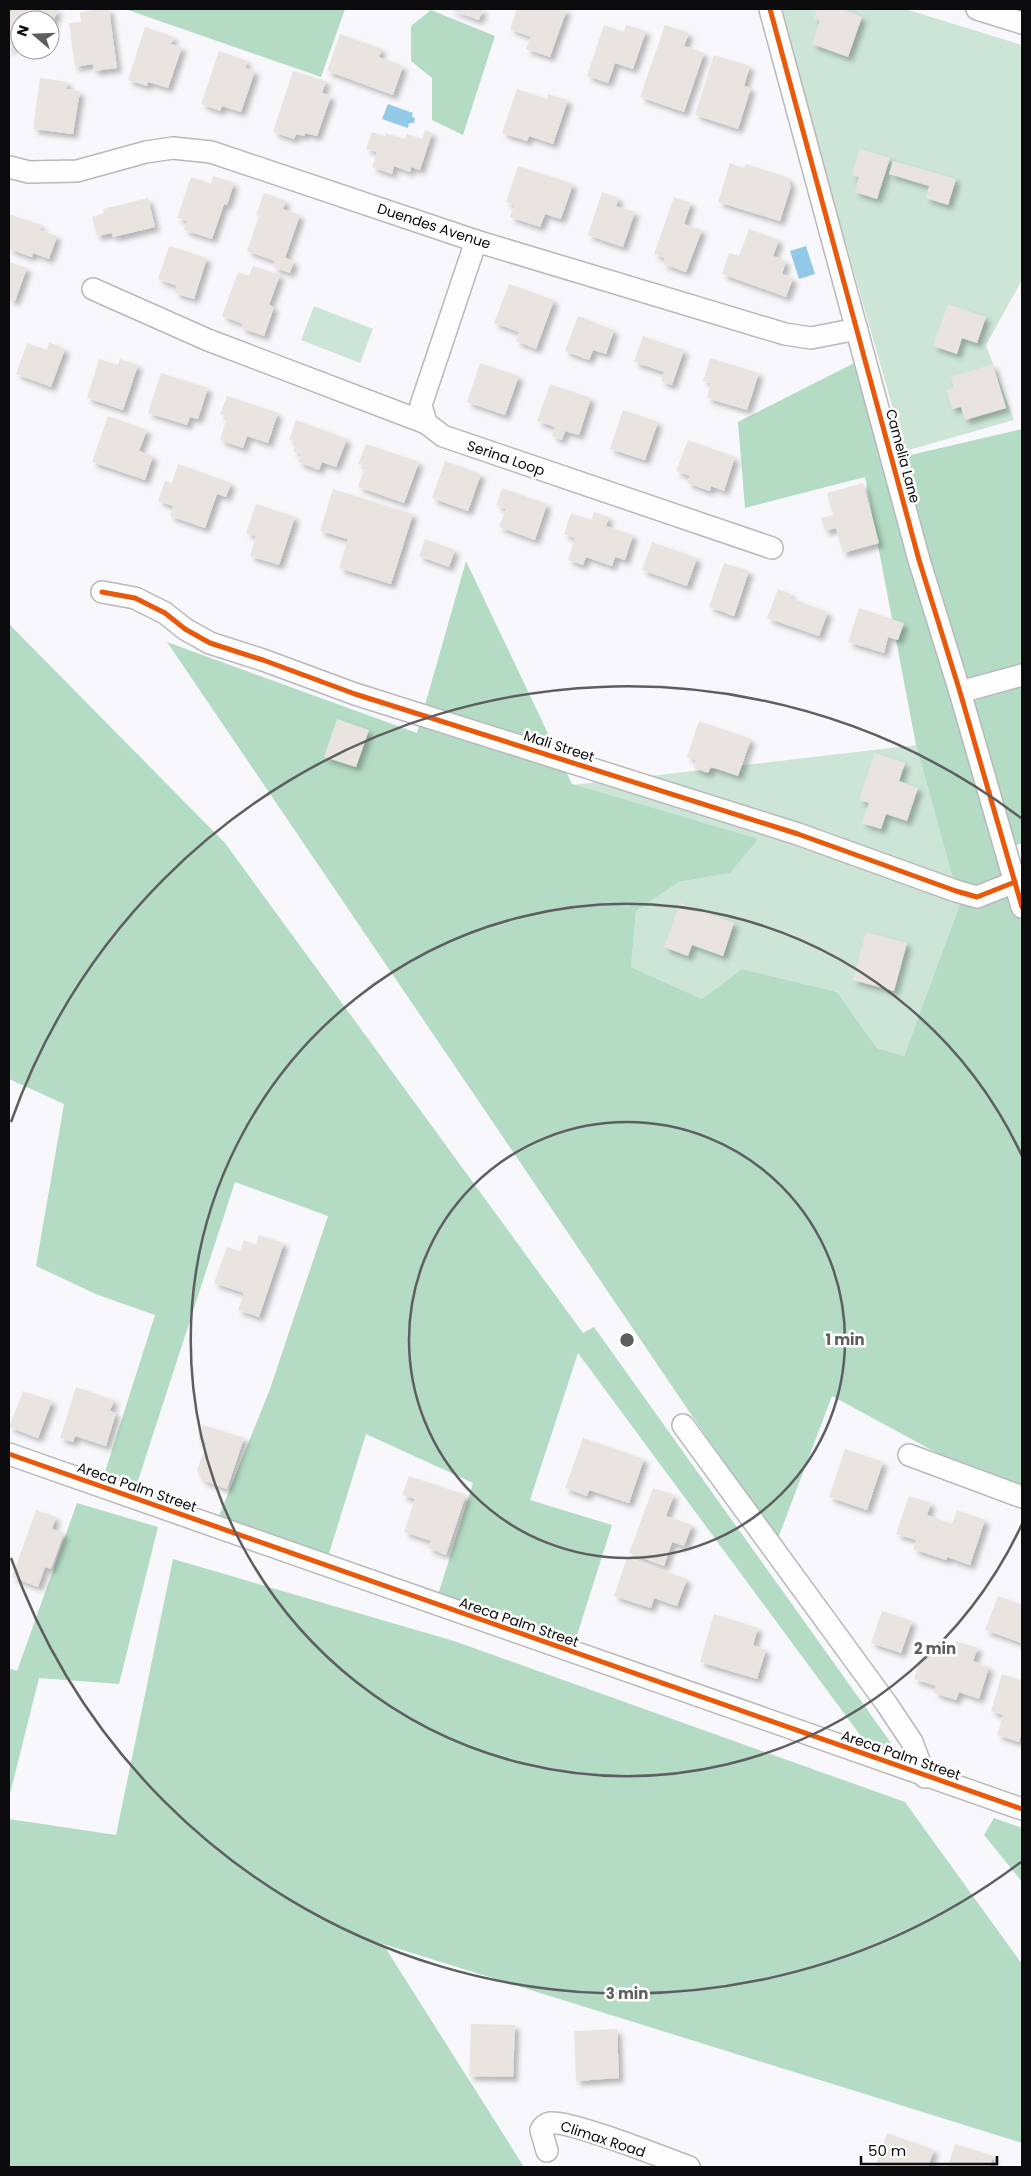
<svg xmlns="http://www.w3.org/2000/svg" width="1031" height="2176" viewBox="0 0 1031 2176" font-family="Poppins,sans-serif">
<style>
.green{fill:#cce5d6}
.forest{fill:#b4dbc4}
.water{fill:#92c9e7}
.building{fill:#e9e4df;filter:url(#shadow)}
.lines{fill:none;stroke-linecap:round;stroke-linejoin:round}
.street-casing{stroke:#b8b8bc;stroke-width:24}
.street{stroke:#fefeff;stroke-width:21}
.cycleway-casing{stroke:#fff;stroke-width:8}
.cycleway{stroke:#e8590c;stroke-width:5}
.ring{fill:none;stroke:#5e5e61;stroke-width:2.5}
.labels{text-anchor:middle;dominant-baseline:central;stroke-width:5;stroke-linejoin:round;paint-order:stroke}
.street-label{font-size:14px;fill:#0b0b0e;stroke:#fff}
.centre{fill:#5e5e61;stroke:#fff;stroke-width:2.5}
.ring-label{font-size:15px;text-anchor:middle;font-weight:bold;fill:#5e5e61;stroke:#fff;stroke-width:5;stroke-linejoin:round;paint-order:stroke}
</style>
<defs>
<filter id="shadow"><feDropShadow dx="4.5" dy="4.5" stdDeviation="2.5" flood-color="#0004"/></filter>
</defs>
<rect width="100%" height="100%" fill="#f8f8fc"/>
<g class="green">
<path d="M779 9H905L1022 45V280L986 345 1014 420 905 451Z"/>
<path d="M314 306 373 329 360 363 301 340Z"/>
<path d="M916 745 960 904 904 1056 877 1048 837 992 742 969 702 999 631 967 636 911 679 882 730 873 572 785Z"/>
</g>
<g class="forest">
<path d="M125 9H345L321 77Z"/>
<path d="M431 10 495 36 463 135 432 120V78L411 61V26Z"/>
<path d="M864 358 893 459 1022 429V843L1016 845 1015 882 1022 908V1497L1009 1492 832 1396 777 1541 167 642 417 733 466 561 572 784 758 839 730 873 679 882 636 911 631 967 702 999 742 969 837 992 877 1048 904 1056 960 904 916 745 865 477 745 508 738 422Z"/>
<path d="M9 624 225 843 583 1333 594 1327 891 1743 874 1754 578 1353 530 1500 612 1525 573 1648 438 1595 473 1483 366 1434 327 1560 217 1521 270 1389 328 1216 235 1182 135 1490 103 1478 155 1315 98 1295 36 1266 64 1104 9 1079Z"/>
<path d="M77 1503 158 1527 119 1684 39 1678 9 1798V1668L17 1671Z"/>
<path d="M173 1559 454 1641 905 1802 1022 1964V2143L383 1944 524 2167H9V1819L116 1835Z"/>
<path d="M994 1818 1022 1828V1882L984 1835Z"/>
</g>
<g class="water">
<path d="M388 104 413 113 412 117 415 118 414 123H409L408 128 382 119Z"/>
<path d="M806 246 815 274 799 279 790 251Z"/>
</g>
<g class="building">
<path d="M9 9H58L50 30V20H30L22 17 9 54Z"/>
<path d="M101 9H109L117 68 94 71 93 64 75 67 69 23 81 22 80 12Z"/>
<path d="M448 9H483L479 20Z"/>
<path d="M517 9H567L550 57 526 49 531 37 510 29Z"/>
<path d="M817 9H841L862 17 848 57 812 44 820 21 814 19Z"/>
<path d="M604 25 624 32 626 25 646 31 633 69 615 63 608 83 587 76Z"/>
<path d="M665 25 689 33 684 46 704 53 684 112 640 97Z"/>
<path d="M145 27 174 37 171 44 182 47 168 88 148 82 147 86 128 80Z"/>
<path d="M340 34 382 49 379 57 403 66 393 95 327 71Z"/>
<path d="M219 51 247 61 245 68 255 71 241 112 222 106 220 111 201 104Z"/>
<path d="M714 55 750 66 744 86 751 88 738 129 695 115Z"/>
<path d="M293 71 326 81 322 93 331 96 317 136 305 133 304 136 296 134 294 139 273 132Z"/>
<path d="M40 78 68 82 66 89 80 91 73 134 33 129Z"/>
<path d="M517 89 547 99 548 94 568 100 553 144 529 136 527 141 502 133Z"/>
<path d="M425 130 432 133 420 170 411 167 410 172 394 166 392 174 372 167 377 152 366 149 372 132 385 136 386 133 405 139 407 134 422 139Z"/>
<path d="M860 149 890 158 877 199 855 192 859 177 852 175Z"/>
<path d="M893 161 956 179 948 205 926 198 929 186 889 174Z"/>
<path d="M730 163 744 168 746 164 787 177 791 186 780 221 718 202Z"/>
<path d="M518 166 573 184 561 219 545 214 540 227 510 217 514 205 506 202Z"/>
<path d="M213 176 234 183 227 205 224 204 212 239 184 230 187 221 177 218 191 177 211 184Z"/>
<path d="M602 192 619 198 616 206 635 212 623 247 588 235Z"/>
<path d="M264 193 286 201 283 209 300 215 285 258 294 261 290 273 273 267 275 261 247 251 259 216 256 215Z"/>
<path d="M674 197 691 203 684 224 702 230 686 272 663 264 665 258 654 254Z"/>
<path d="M148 198 155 227 113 237 112 233 97 236 92 217 104 213 103 209Z"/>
<path d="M9 214 41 225 40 230 57 236 49 259 33 253 32 257 9 249Z"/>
<path d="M749 229 779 240 773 256 786 261 782 274 793 278 786 297 722 274 729 253 739 256Z"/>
<path d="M169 246 207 258 194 299 175 293 177 286 158 279Z"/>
<path d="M9 262 27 268 15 301 9 299Z"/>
<path d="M253 266 280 275 269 305 274 307 264 336 241 328 243 324 222 316 238 272 249 276Z"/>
<path d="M509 284 554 300 536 349 516 341 519 332 494 323Z"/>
<path d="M948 304 986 317 977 343 962 338 957 354 933 346Z"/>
<path d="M578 316 614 330 606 354 593 350 589 360 565 351Z"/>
<path d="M643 336 684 350 672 385 661 381 664 372 634 362Z"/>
<path d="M49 342 65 349 51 387 16 374 27 343 47 350Z"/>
<path d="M710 358 759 373 747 410 707 398 711 383 703 381Z"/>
<path d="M99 359 118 365 120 359 138 365 123 410 87 398Z"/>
<path d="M480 363 519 376 505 415 467 402Z"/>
<path d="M993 364 1006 408 965 420 961 407 952 409 946 390 954 388 951 377Z"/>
<path d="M161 373 208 388 198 419 190 417 187 425 148 413Z"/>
<path d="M550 384 591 398 579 435 565 431 562 440 552 436 555 427 537 421Z"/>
<path d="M227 396 278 413 268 443 247 436 243 448 220 440 227 417 220 414Z"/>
<path d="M623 410 658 422 645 460 610 449Z"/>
<path d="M108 416 147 430 139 451 153 456 145 480 92 462Z"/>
<path d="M296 420 347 439 336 467 322 462 319 470 298 462 301 454 293 451 296 442 289 440Z"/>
<path d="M688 440 735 457 724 491 711 486 710 491 687 483 690 476 676 471Z"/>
<path d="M366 444 419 462 404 503 358 487 365 466 358 464Z"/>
<path d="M445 461 481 474 468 511 432 498Z"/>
<path d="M178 464 231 483 226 497 217 494 205 528 170 516 173 506 158 501 165 481 172 483Z"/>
<path d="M863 483 879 543 843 553 836 528 825 531 821 518 833 515 827 493Z"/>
<path d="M502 488 547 504 535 540 499 527 506 509 496 505Z"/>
<path d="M333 489 413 514 391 584 339 568 348 539 320 531Z"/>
<path d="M256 504 295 517 279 565 250 556 256 536 246 533Z"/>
<path d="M594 512 609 517 606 526 633 535 625 560 615 557 612 566 586 557 583 565 568 560 575 538 564 534 571 513 591 520Z"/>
<path d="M425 539 455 550 449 567 419 556Z"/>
<path d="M652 542 697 558 687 586 642 570Z"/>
<path d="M724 563 749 571 734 616 709 607Z"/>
<path d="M778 589 791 594 790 598 828 612 819 636 767 618Z"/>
<path d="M859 608 904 623 898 640 888 637 884 653 848 642Z"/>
<path d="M337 719 369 730 356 767 324 757Z"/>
<path d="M699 721 751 739 738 776 711 767 708 773 693 768 696 760 687 757Z"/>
<path d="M875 753 905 763 899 781 918 788 907 821 886 814 881 829 862 823 869 803 859 800Z"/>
<path d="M680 903 734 923 723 956 692 945 688 956 664 947Z"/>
<path d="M866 932 907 943 894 991 853 980Z"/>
<path d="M259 1235 284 1243 259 1317 238 1310 244 1293 214 1283 227 1247 240 1251 244 1240 256 1245Z"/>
<path d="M76 1387 114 1400 110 1411 116 1413 106 1446 75 1436 73 1442 60 1438Z"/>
<path d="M23 1391 52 1401 38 1438 9 1427Z"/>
<path d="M203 1425 244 1438 227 1489 202 1480 197 1470 207 1443 198 1440Z"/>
<path d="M583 1438 644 1459 629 1503 589 1490 587 1496 565 1488Z"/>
<path d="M845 1449 883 1462 867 1510 829 1497Z"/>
<path d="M409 1476 466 1495 446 1555 428 1548 431 1541 404 1532 415 1499 402 1495Z"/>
<path d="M653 1488 674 1495 666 1516 692 1525 684 1546 672 1542 664 1566 629 1553Z"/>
<path d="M909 1496 931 1503 927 1515 952 1524 957 1510 985 1520 970 1565 947 1557 946 1560 913 1549 916 1540 896 1534Z"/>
<path d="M36 1510 56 1517 52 1529 64 1533 51 1569 45 1567 38 1587 12 1577Z"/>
<path d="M627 1558 687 1579 677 1606 654 1598 651 1608 614 1596Z"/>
<path d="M998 1596 1022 1605V1643L985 1630Z"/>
<path d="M882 1611 912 1621 901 1653 871 1643Z"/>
<path d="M714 1614 758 1628 753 1645 766 1650 757 1679 700 1662Z"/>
<path d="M956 1641 978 1648 973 1661 989 1667 979 1699 959 1692 956 1700 934 1693 936 1686 914 1679 925 1645 951 1654Z"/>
<path d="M1002 1674 1022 1681V1731L1019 1742 997 1735 1003 1715 991 1711Z"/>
<path d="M471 2024 515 2025 513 2077 469 2076Z"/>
<path d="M617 2029 619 2078 576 2081 574 2031Z"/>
<path d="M887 2133 934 2150 928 2167H875Z"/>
<path d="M955 2144 993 2156 990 2167H948Z"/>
</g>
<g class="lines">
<g class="street-casing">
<g id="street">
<path d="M770 9 919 560 960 692 1022 907"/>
<path d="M977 9 1022 23"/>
<path d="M9 167 29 172 77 171 146 152 173 148 211 152 476 241 785 334 811 338 857 329"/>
<path d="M476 241 421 405 426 423 443 436 772 548"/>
<path d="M93 289 208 340 426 423"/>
<path d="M102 592 135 598 165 613 185 629 210 643 263 660 355 694 798 834 956 891 977 897 1015 882"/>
<path d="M960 692 1022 675"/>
<path d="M683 1425 886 1703 912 1742 925 1777"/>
<path d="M9 1454 1022 1809"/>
<path d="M909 1455 1022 1497"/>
<path d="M547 2151 541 2130C543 2126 545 2124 550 2123 570 2120 664 2158 689 2167"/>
</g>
</g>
<use href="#street" class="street"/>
<g class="cycleway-casing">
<g id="cycleway">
<path d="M770 9 919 560 960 692 1022 907"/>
<path d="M102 592 135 598 165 613 185 629 210 643 263 660 355 694 798 834 956 891 977 897 1015 882"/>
<path d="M9 1454 1022 1809"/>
</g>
</g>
<use href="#cycleway" class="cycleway"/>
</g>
<g class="ring">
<circle cx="627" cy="1340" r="218"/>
<path d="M1022 1524A436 436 0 1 1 1022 1156"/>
<path d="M1021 1862A654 654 0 0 1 11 1558M11 1122A654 654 0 0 1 1021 818"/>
</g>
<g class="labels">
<g class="street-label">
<text transform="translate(434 226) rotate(18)">Duendes Avenue</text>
<text transform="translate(903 456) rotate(75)">Camelia Lane</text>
<text transform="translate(506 458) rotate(19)">Serina Loop</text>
<text transform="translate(559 746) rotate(18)">Mali Street</text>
<text transform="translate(137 1487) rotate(19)">Areca Palm Street</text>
<text transform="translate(519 1622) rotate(19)">Areca Palm Street</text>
<text transform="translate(901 1755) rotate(19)">Areca Palm Street</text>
<text transform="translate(603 2139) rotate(18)">Climax Road</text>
</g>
</g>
<circle cx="627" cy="1340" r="8" class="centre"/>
<g class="ring-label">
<text x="845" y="1345">1 min</text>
<text x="935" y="1654">2 min</text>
<text x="627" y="1999">3 min</text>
</g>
<rect width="1031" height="2176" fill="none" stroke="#0b0b0e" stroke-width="20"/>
<g transform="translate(35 35) rotate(289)"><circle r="24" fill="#ffffff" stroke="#9d9d9f"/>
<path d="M0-4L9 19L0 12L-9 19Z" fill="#5e5e61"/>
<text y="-8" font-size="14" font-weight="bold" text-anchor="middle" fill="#0b0b0e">N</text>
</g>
<path d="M861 2156v8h136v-8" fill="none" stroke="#0b0b0e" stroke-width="2.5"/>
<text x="868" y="2156" font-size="15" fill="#0b0b0e" stroke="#ffffff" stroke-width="4" paint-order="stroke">50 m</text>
</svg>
